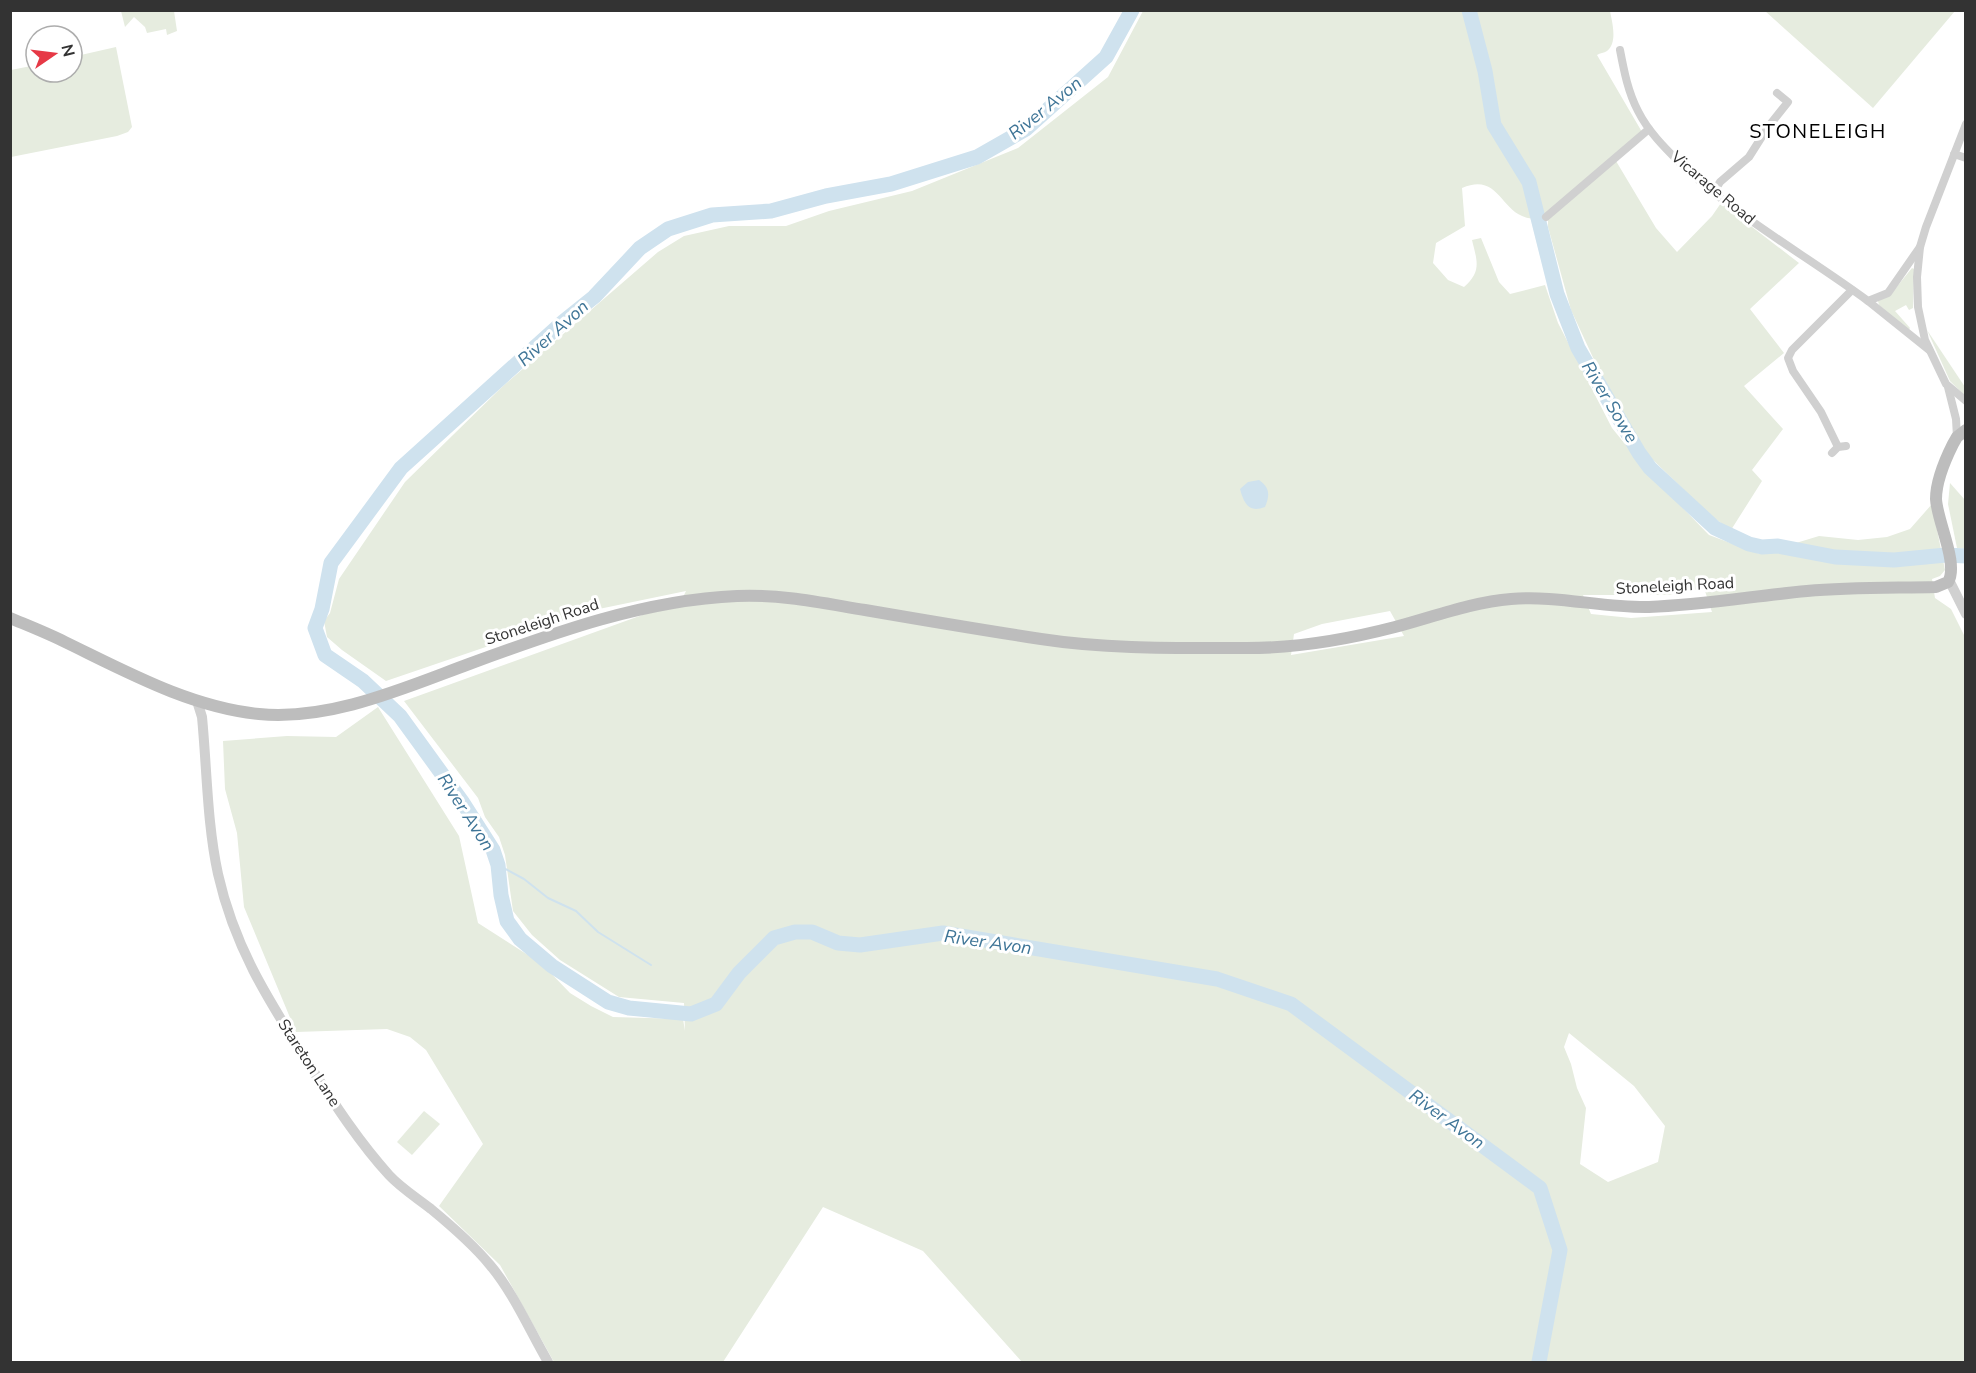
<svg xmlns="http://www.w3.org/2000/svg" width="1976" height="1373" viewBox="0 0 1976 1373" font-family="'Nunito Sans',sans-serif">
<style>
.green{fill:#e6ecdf;fill-rule:evenodd}
.water{fill:#cfe2ee}
.lines{fill:none;stroke-linecap:round;stroke-linejoin:round}
.stream{stroke:#cfe2ee;stroke-width:2}
.river{stroke:#cfe2ee;stroke-width:15}
.minor{stroke:#d0d0d0;stroke-width:8}
.tertiary{stroke:#d0d0d0;stroke-width:10}
.secondary{stroke:#bdbdbd;stroke-width:12}
.labels{text-anchor:middle;dominant-baseline:central;stroke-width:6;stroke-linejoin:round;paint-order:stroke}
.street-label{font-size:16px;fill:#333;stroke:#fff}
.water-label{font-size:18px;font-style:italic;fill:#3f7597;stroke:#fff}
.quarter-label{font-size:20px;letter-spacing:1.5px;fill:#000;stroke:#fff}
</style>
<rect width="100%" height="100%" fill="#fff"/>
<g class="green">
<path d="M121 11H174L177 31 167 35 166 29 147 33 145 27 134 17 125 27Z"/>
<path d="M1143 11H1610C1612 22 1618 42 1607 51 1604 53 1600 53 1597 55L1642 132 1543 217C1539 217 1533 219 1528 218 1500 212 1499 172 1462 188L1465 226 1436 243 1433 263 1448 280 1464 287C1482 271 1477 261 1472 240L1481 238 1499 282 1510 294 1545 285 1558 323 1612 428 1647 471 1709 535 1760 554 1819 536 1858 540 1887 537 1910 529 1932 504 1945 570 1940 576 1932 579 1935 598 1951 609 1966 639 1965 1362H1022L923 1251 823 1207 723 1362H554L500 1265 439 1206 483 1144 426 1050 410 1037 387 1029 296 1032 244 907 237 833 225 789 223 741 287 736 336 737 378 707 459 836 478 923 542 964 570 993 591 1006 613 1017 683 1019 685 1031 684 1003 619 997 560 960 532 935 513 911 505 855 499 837 485 817 478 798 404 701 681 601 686 591 594 610 386 681 342 650 327 637 324 621 330 613 339 579 405 482 503 386 658 252 684 236 729 226H786L829 211 912 191 1018 148 1108 77ZM1704 588 1712 612 1631 618 1591 614 1583 595H1668ZM1390 611 1404 636 1291 655 1294 634 1322 624ZM1569 1033 1634 1086 1665 1126 1658 1162 1608 1182 1580 1164 1586 1108 1577 1088 1571 1064 1564 1047Z"/>
<path d="M1765 11H1955L1873 108Z"/>
<path d="M116 47 132 127 128 132 117 136 11 157V70L36 65V72H72V57Z"/>
<path d="M1616 161 1656 228 1677 252 1712 216 1721 203 1799 263 1750 309 1784 353 1744 386 1783 429 1752 470 1762 481 1731 530 1711 516 1650 457 1634 434 1596 364 1571 310 1548 227V219Z"/>
<path d="M1912 268 1914 269 1913 308 1909 310 1906 305 1895 311 1910 328 1908 331 1879 305 1878 301 1891 294Z"/>
<path d="M1927 330 1965 387V396L1950 381Z"/>
<path d="M1950 483 1965 500V549L1957 548 1948 504Z"/>
<path d="M424 1111 440 1124 412 1155 397 1142Z"/>
</g>
<path class="water" d="M1259 480C1270 488 1270 495 1265 507 1249 513 1244 504 1240 489L1248 482Z"/>
<g class="lines">
<path class="stream" d="M498 865 524 879 548 898 576 911 598 932 651 965"/>
<g class="river">
<path d="M1132 10 1106 57 1026 129 977 157 891 184 826 196 771 211 712 215 668 229 640 248 594 297 564 321 401 468 331 563 322 609 315 628 325 655 363 681 400 716 463 803 493 850 498 865 501 895 507 921 520 939 552 966 608 1002 629 1008 691 1014 716 1004 739 973 774 938 795 932H812L838 943 860 945 943 933 1217 979 1291 1004 1540 1188 1560 1250 1539 1362"/>
<path d="M1469 10 1485 71 1494 125 1529 182 1557 294 1578 348 1639 453 1650 468 1715 528 1749 544 1762 547 1778 546 1835 557 1894 560 1946 555 1966 556"/>
</g>
<g class="minor">
<path d="M1620 50C1624 71 1628 92 1638 111 1649 133 1667 150 1684 167 1740 219 1807 256 1868 301L1888 293 1920 247"/>
<path d="M1966 124 1926 227 1920 247 1917 277 1918 307 1925 340 1946 384 1966 401"/>
<path d="M1954 154 1966 158"/>
<path d="M1714 192 1720 182 1749 157 1768 127 1788 102 1777 93"/>
<path d="M1546 217 1649 129"/>
<path d="M1868 301 1929 350"/>
<path d="M1948 387 1956 419 1957 437"/>
<path d="M1838 447 1821 412 1793 371 1788 358 1792 350 1852 290"/>
<path d="M1832 453 1838 447 1846 446"/>
</g>
<g class="tertiary">
<path d="M1949 580 1966 614"/>
<path d="M197 701 202 717C207 769 207 823 218 874 235 950 271 1004 312 1069 335 1105 360 1143 389 1175 401 1188 417 1198 431 1209 448 1223 476 1248 490 1265 513 1292 530 1331 548 1362"/>
</g>
<path class="secondary" d="M10 618C29 626 47 633 65 642 127 672 190 707 259 714 330 721 404 688 469 664 556 632 644 600 737 596 781 594 822 603 865 610 923 620 982 630 1041 639 1106 649 1173 648 1239 648 1291 649 1345 640 1395 627 1433 617 1472 602 1511 599 1557 595 1603 608 1649 607 1702 605 1754 596 1807 591 1850 587 1893 588 1936 587L1948 582C1959 564 1937 521 1936 499 1936 481 1945 460 1953 444L1957 437 1966 430"/>
</g>
<g class="labels">
<g class="street-label">
<text transform="translate(1713 188) rotate(40)">Vicarage Road</text>
<text transform="translate(1675 586) rotate(-3)">Stoneleigh Road</text>
<text transform="translate(542 622) rotate(-18)">Stoneleigh Road</text>
<text transform="translate(309 1063) rotate(57)">Stareton Lane</text>
</g>
<g class="water-label">
<text transform="translate(1045 108) rotate(-39)">River Avon</text>
<text transform="translate(553 333) rotate(-42)">River Avon</text>
<text transform="translate(1610 402) rotate(59)">River Sowe</text>
<text transform="translate(466 812) rotate(57)">River Avon</text>
<text transform="translate(988 942) rotate(8)">River Avon</text>
<text transform="translate(1447 1119) rotate(36)">River Avon</text>
</g>
<g class="quarter-label">
<text x="1818" y="131">STONELEIGH</text>
</g>
</g>
<rect width="1976" height="1373" fill="none" stroke="#333333" stroke-width="24"/>
<g transform="translate(54 54) rotate(76)"><circle r="28" fill="#ffffff" stroke="#adadad" stroke-width="1.5"/>
<path d="M0-4.5L10 22L0 15L-10 22Z" fill="#e63946"/>
<text y="-9" font-size="16" font-weight="bold" text-anchor="middle" fill="#333333">N</text>
</g>
</svg>
